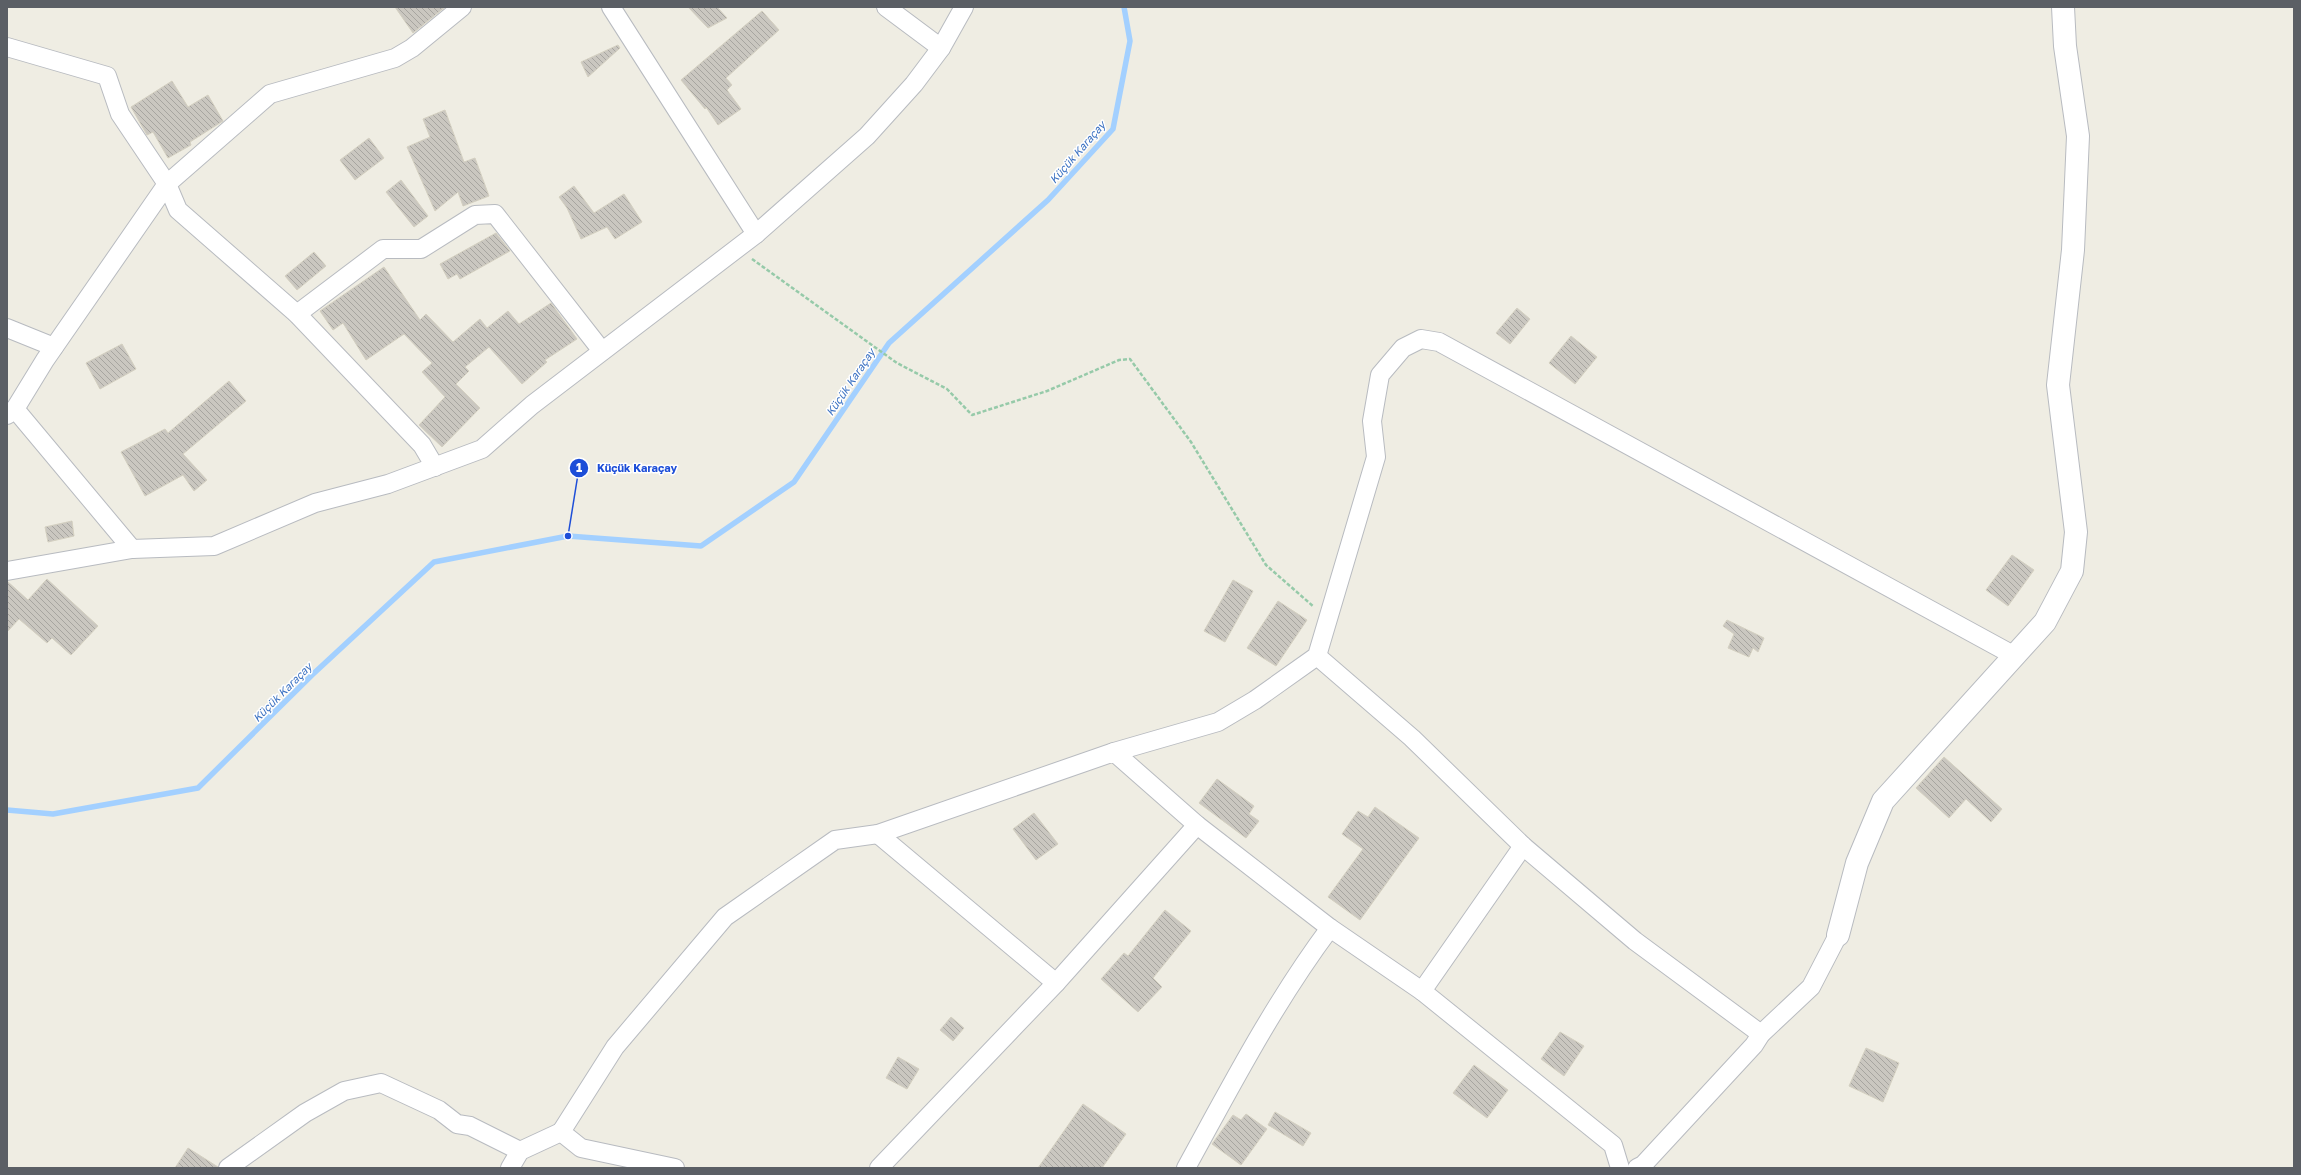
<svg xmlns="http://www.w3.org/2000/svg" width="2301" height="1175" viewBox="0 0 2301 1175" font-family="'Golos Text',sans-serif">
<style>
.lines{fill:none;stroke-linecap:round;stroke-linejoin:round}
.stream{stroke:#a3d0ff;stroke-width:5.5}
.building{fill:url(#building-back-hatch);stroke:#d4d0c1}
.minor-casing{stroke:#b8bbc0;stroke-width:20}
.tertiary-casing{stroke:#b8bbc0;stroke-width:24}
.path{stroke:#96caa9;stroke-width:2.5;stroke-dasharray:4 2;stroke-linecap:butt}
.minor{stroke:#fff;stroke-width:18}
.tertiary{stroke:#fff;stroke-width:22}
.labels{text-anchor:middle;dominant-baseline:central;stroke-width:3;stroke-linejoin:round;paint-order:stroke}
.water-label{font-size:11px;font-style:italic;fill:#3c72c2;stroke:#fff}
.leader{fill:none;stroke:#1d4ed8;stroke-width:1.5}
.callout-dot{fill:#1d4ed8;stroke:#fff;stroke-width:1.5}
.mark-label{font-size:12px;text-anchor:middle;font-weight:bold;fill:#fff}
.callout-label{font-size:11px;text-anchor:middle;font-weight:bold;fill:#1d4ed8;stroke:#fff;stroke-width:3;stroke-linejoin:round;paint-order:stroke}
</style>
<defs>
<pattern id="building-back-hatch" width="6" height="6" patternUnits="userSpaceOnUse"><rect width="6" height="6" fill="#cac7c0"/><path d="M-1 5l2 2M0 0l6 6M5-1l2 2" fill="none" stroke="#a7a5a0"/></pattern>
</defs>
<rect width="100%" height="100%" fill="#efede3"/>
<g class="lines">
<path class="stream" d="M7 810 53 814 198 788 312 675 434 562 568 536 701 546 794 482 889 343 1048 200 1113 129 1130 41 1124 7"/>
</g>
<g class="building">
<path d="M395 7H445L413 33Z"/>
<path d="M688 7H717L727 18 708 28Z"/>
<path d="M762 11 779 30 726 78 732 85 727 90 741 109 718 125 706 107 705 109 681 80Z"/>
<path d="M618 45 620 48 588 77 581 62Z"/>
<path d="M172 81 188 107 208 95 223 121 190 142 191 145 168 158 153 132 147 135 131 107Z"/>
<path d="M445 110 464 162 475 158 489 196 463 206 458 192 435 211 407 147 430 137 423 119Z"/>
<path d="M369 138 384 158 355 180 340 160Z"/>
<path d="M401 180 428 216 414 227 386 192Z"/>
<path d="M574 186 594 213 624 194 642 222 615 239 607 227 581 239 567 208 559 197Z"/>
<path d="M496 233 510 251 460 279 457 274 448 279 440 264Z"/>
<path d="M314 252 326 266 297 290 285 276Z"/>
<path d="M384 267 420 320 426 314 453 342 480 319 487 328 508 311 519 324 551 303 577 339 545 360 547 362 522 384 489 347 465 367 469 371 456 384 480 408 442 447 419 425 445 397 422 372 432 363 404 334 366 360 343 323 333 330 320 311Z"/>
<path d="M1517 308 1530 319 1510 344 1496 333Z"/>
<path d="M1571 336 1597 357 1575 384 1549 363Z"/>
<path d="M122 344 136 369 100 389 86 363Z"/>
<path d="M229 381 246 401 183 454 207 480 194 491 183 475 145 496 121 452 165 429 168 433Z"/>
<path d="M72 521 74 536 48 542 45 527Z"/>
<path d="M2012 555 2034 570 2008 606 1986 590Z"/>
<path d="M47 579 98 626 71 655 52 638 47 643 19 619 7 632V581L28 600Z"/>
<path d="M1233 580 1253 591 1225 642 1204 631Z"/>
<path d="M1278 601 1307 620 1276 666 1247 648Z"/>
<path d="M1727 620 1764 638 1758 652 1753 648 1749 657 1728 648 1734 634 1723 626Z"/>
<path d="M1944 757 2002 809 1991 822 1966 799 1949 818 1916 788Z"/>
<path d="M1217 779 1254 806 1249 814 1259 821 1246 838 1199 803Z"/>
<path d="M1375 807 1419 838 1360 920 1328 897 1363 849 1342 834 1358 811 1368 817Z"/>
<path d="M1034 813 1058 844 1036 860 1013 829Z"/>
<path d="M1165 910 1191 931 1153 978 1162 987 1138 1012 1101 979 1124 953 1128 956Z"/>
<path d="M951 1017 964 1028 953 1041 940 1030Z"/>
<path d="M1560 1032 1584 1046 1564 1076 1541 1059Z"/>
<path d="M1866 1048 1899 1063 1883 1102 1849 1086Z"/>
<path d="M898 1057 919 1069 907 1089 886 1078Z"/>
<path d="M1474 1065 1508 1090 1487 1118 1453 1093Z"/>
<path d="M1083 1104 1126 1134 1102 1168H1038Z"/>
<path d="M1275 1112 1311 1133 1303 1146 1268 1125Z"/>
<path d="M1246 1114 1267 1129 1241 1165 1212 1144 1233 1115 1241 1120Z"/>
<path d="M188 1148 218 1167V1168H175Z"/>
</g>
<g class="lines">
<g class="minor-casing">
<g id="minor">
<path d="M611 7 756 234"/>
<path d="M886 7 941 48"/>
<path d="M7 47 107 76 120 114 167 184 178 210 297 314 422 445 435 467"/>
<path d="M297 314 383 249H421L475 215 495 214 602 351"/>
<path d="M7 328 54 347"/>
<path d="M15 409 45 360 167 184 270 94 395 58 412 48 462 7"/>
<path d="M7 415 15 409 132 549"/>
<path d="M7 571 132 549 214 546 315 503 388 484 482 449 532 405 756 234 867 136 914 84 941 48 964 7"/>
<path d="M1317 656 1412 738 1523 846 1635 941 1761 1034"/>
<path d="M1114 752 1218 722 1255 700 1317 656 1376 457 1372 421 1380 375 1403 348 1421 339 1439 342 2013 655"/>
<path d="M878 834 1056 983"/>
<path d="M1422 991 1523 846"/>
<path d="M228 1168 305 1113 344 1091 381 1083 439 1110 457 1124 470 1126 520 1151"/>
<path d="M510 1168 520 1151 561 1132"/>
<path d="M675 1168 581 1148 561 1132 615 1047 725 917 835 840 878 834 1114 752 1197 825 1330 928 1422 991 1613 1145 1620 1168"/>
<path d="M879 1168 1056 983 1197 825"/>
<path d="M1186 1168C1231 1086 1274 1003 1330 928"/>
<path d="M1637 1168 1643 1165 1754 1045 1761 1034 1811 987 1838 935"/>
</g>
</g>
<g class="tertiary-casing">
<path id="tertiary" d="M1838 935 1857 863 1883 801 2045 622 2072 571 2076 532 2058 385 2073 250 2078 136 2065 46 2063 7"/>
</g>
<path class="path" d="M752 259 897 363 947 389 972 415 1047 391 1119 360 1130 359 1191 442 1266 565 1314 607"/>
<use href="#minor" class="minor"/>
<use href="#tertiary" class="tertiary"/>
</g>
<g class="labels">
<g class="water-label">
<text transform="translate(1077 152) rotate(-49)">Küçük Karaçay</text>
<text transform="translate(850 382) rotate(-56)">Küçük Karaçay</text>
<text transform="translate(282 692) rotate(-45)">Küçük Karaçay</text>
</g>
</g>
<path class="leader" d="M568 536L579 468"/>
<g class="callout-dot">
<circle cx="568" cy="536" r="4"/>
<circle cx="579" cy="468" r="10"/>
</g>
<g class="mark-label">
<text x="579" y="472">1</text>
</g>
<g class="callout-label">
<text x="637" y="472">Küçük Karaçay</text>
</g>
<rect width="2301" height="1175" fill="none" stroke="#5b5f65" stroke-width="16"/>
</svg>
